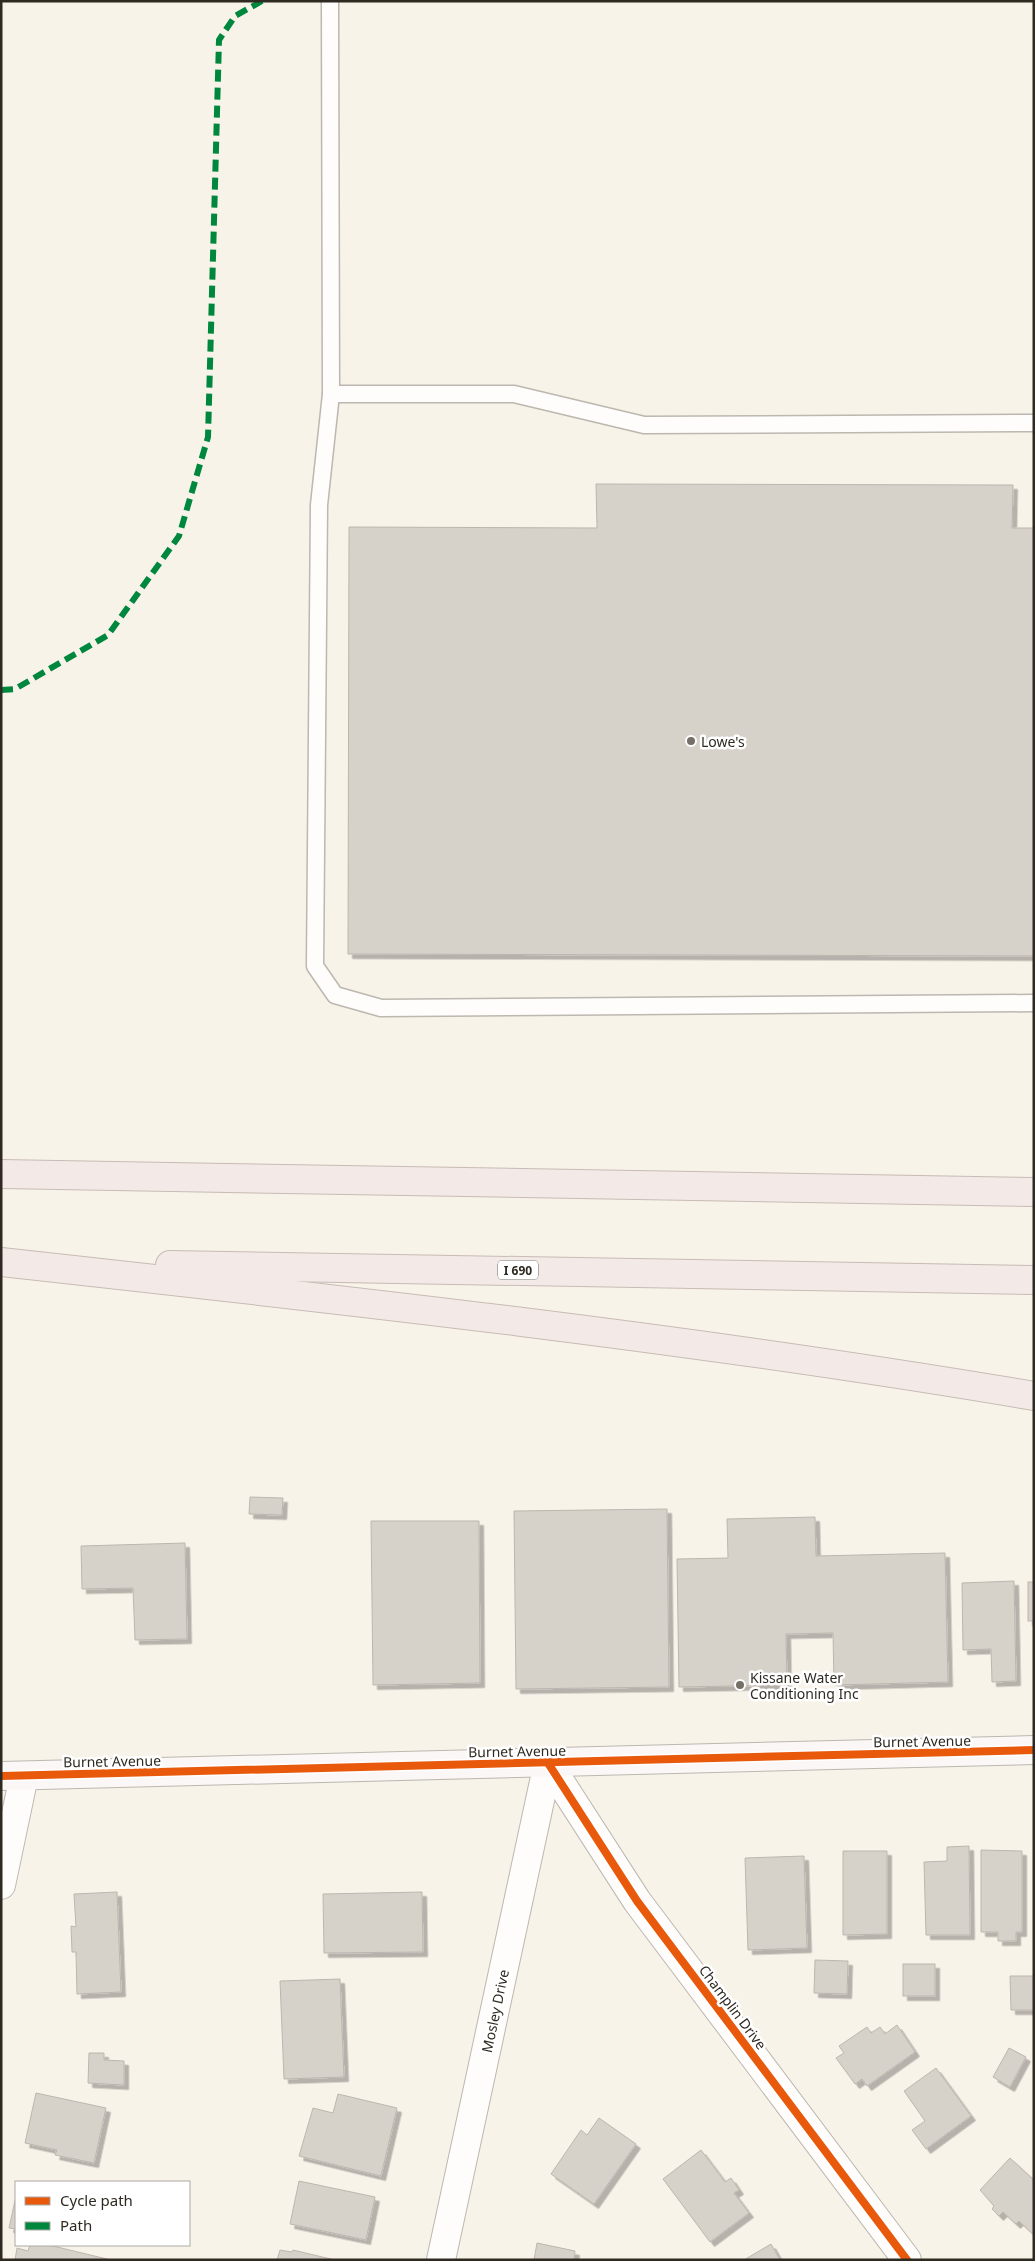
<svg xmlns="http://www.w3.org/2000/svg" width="1035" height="2261" viewBox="0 0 1035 2261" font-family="'Noto Sans',sans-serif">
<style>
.building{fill:#d6d1c9;stroke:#bcb6af;filter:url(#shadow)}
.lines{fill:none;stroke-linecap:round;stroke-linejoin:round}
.lane-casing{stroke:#bcb7af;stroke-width:19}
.street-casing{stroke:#bcb7af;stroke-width:30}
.secondary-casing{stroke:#bcb7af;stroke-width:30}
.highway-casing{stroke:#c8bbb5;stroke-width:30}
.lane{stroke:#fefdfc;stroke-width:16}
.street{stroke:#fefdfc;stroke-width:28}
.secondary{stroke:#fbf7f6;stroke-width:28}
.highway{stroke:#f3e9e6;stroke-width:28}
.quiet{stroke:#00873e;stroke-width:6;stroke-dasharray:12 6;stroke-linecap:butt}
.cycleway-casing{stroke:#fff;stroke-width:11}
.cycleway{stroke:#e8590c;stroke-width:8}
.poi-dot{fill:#757067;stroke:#fff;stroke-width:2}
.labels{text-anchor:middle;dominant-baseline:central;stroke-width:5;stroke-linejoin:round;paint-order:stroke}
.shield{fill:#fff;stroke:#6d6a64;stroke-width:1}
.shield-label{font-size:12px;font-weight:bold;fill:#2e2a21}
.poi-label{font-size:14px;fill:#2e2a21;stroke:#fff;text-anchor:start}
.street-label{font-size:14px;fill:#2e2a21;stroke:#fff}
</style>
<defs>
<filter id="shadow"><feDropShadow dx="4.5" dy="4.5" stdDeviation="0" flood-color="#0004"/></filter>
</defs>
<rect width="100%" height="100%" fill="#f8f3e9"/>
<g class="building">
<path d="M596 484 1013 485 1012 528H1034V956L348 954 349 527 597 528Z"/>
<path d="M250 1497 283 1498 282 1515 249 1514Z"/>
<path d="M667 1509 669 1687 516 1689 514 1511Z"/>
<path d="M815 1517 816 1556 945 1553 948 1682 834 1685 833 1633 786 1634 787 1685 679 1687 677 1559 728 1558 727 1519Z"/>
<path d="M371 1521H479L480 1683 373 1685Z"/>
<path d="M185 1543 187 1639 135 1640 133 1588 82 1589 81 1546Z"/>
<path d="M1014 1581 1016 1681 992 1682 991 1649 963 1650 962 1583Z"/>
<rect x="1028" y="1582" width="6" height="39"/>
<path d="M969 1846 970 1935H926L924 1862 947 1861V1847Z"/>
<path d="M981 1850 1022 1851V1932H1016V1941H998V1932H981Z"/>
<path d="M843 1851H887V1934L843 1935Z"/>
<path d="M804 1856 807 1948 748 1950 745 1858Z"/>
<path d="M117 1892 121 1992 77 1994 76 1952H72L71 1926 76 1927 74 1894Z"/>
<path d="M422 1892 423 1952 324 1953 323 1894Z"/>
<path d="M815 1960 848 1961 847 1994 814 1993Z"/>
<rect x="903" y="1964" width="32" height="32"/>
<path d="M1010 1976H1034V2010H1011Z"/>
<path d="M340 1979 344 2077 284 2079 280 1981Z"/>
<path d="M897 2025 915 2052 867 2086 862 2079 855 2084 836 2058 844 2053 839 2046 867 2027 871 2033 880 2027 885 2034Z"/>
<path d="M1009 2048 1026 2057 1010 2087 993 2077Z"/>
<path d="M89 2053H104V2060L124 2061V2085L88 2083Z"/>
<path d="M936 2068 971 2116 926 2149 912 2130 925 2121 904 2091Z"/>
<path d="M36 2093 106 2108 94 2163 55 2155 57 2150 25 2143Z"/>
<path d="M338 2094 397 2108 381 2176 299 2156 313 2108 333 2113Z"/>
<path d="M599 2118 636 2144 594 2204 551 2174 581 2130 587 2135Z"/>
<path d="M701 2150 725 2182 731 2178 739 2190 734 2193 749 2213 710 2242 663 2179Z"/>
<path d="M1010 2158 1034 2180V2235L1019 2221 1016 2224 1003 2212 999 2216 992 2209 994 2206 980 2190Z"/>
<path d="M299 2181 375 2197 366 2240 290 2224Z"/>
<path d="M16 2196V2229L9 2228Z"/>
<path d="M537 2243 575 2251 574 2260H534Z"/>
<path d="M771 2244 780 2260H744Z"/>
<path d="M30 2245H49L111 2260H15L17 2248 28 2251Z"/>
<path d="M280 2250 292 2252 293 2250 335 2260H277Z"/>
</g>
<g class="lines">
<g class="lane-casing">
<g id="lane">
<path d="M330 1 331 394H514L644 425 1034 423"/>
<path d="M331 394 319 505 315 966 335 995 381 1008 1034 1003"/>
</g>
</g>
<g class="street-casing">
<g id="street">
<path d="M548 1763 637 1901 907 2260"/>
<path d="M1 1885 24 1776"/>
<path d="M441 2260 548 1763"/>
</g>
</g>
<g class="secondary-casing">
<path id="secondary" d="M1 1776 1034 1750"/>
</g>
<g class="highway-casing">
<g id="highway">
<path d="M1 1174 1034 1192"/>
<path d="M1 1262C346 1300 691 1338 1034 1396"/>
<path d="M170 1265 1034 1280"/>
</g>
</g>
<use href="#lane" class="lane"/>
<use href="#street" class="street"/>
<use href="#secondary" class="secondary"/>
<use href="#highway" class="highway"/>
<path class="quiet" d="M1 690 15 689 108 635 179 536 208 437 219 40 235 16 262 1"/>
<g class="cycleway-casing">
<g id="cycleway">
<path d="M548 1763 637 1901 907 2260"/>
<path d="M1 1776 1034 1750"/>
</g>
</g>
<use href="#cycleway" class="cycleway"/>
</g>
<g class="poi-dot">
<circle cx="691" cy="741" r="5"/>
<circle cx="740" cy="1685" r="5"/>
</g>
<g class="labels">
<rect class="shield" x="498" y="1260.5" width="40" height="19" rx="4"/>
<g class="shield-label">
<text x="518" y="1270">I 690</text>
</g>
<g class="poi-label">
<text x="701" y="741">Lowe's</text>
<text x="750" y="1677">Kissane Water<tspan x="750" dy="16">Conditioning Inc</tspan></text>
</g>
<g class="street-label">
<text transform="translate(922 1741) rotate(-1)">Burnet Avenue</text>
<text transform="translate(517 1751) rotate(-1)">Burnet Avenue</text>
<text transform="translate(112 1761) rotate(-1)">Burnet Avenue</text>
<text transform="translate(733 2007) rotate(53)">Champlin Drive</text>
<text transform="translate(495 2011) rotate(-78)">Mosley Drive</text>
</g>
</g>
<rect width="1035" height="2261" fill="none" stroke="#2e2a21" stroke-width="5"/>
<rect x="15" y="2181" width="175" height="65" fill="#ffffff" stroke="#abaaa6"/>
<rect x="25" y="2197" width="25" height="8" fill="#e8590c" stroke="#abaaa6"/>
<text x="60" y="2206" font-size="15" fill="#2e2a21">Cycle path</text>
<rect x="25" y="2222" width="25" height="8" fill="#00873e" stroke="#abaaa6"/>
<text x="60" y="2231" font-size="15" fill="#2e2a21">Path</text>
</svg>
